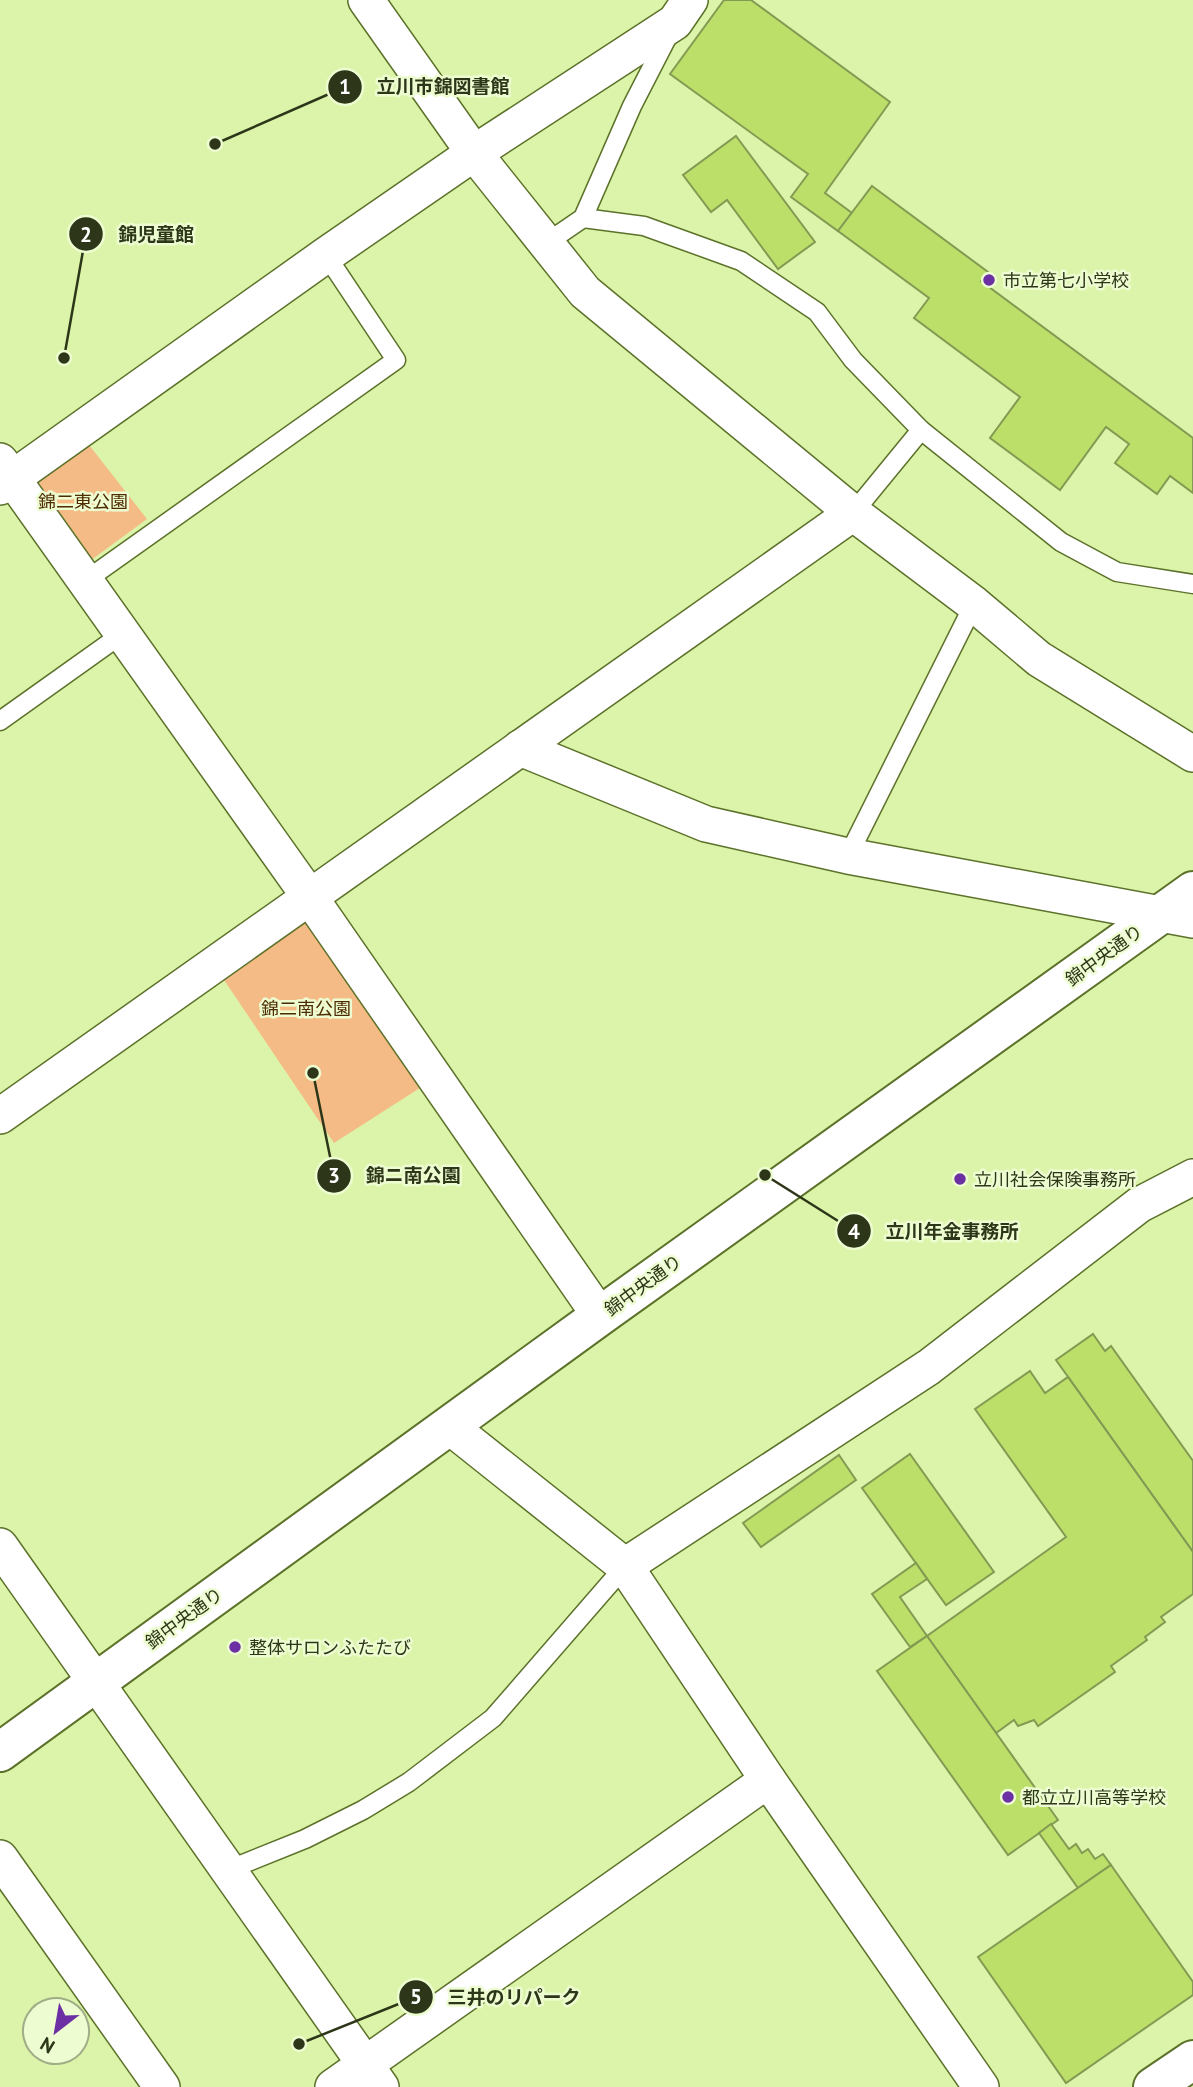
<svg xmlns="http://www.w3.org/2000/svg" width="1193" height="2087" viewBox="0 0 1193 2087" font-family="'PT Sans','Noto Sans JP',sans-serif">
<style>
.green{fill:#f5bb86}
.building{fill:#bcdf69;stroke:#839a53;stroke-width:2}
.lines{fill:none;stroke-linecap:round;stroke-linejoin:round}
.service-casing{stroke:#5c7129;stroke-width:21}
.minor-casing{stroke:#5c7129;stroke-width:38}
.tertiary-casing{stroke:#5c7129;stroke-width:42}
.service{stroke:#fff;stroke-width:18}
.minor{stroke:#fff;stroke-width:35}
.tertiary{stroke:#fff;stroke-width:38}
.poi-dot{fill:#6c2fa4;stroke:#edfdd1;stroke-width:2.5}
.labels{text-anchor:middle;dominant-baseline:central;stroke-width:5;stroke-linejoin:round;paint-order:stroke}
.poi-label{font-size:18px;fill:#2d3618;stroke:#edfdd1;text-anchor:start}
.park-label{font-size:18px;fill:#4e2b02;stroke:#edfdd1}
.street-label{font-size:18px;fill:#2d3618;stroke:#edfdd1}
.leader{fill:none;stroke:#2d3618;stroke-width:2.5}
.callout-dot{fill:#2d3618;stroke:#edfdd1;stroke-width:2.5}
.mark-label{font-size:21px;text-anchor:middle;font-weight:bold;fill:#fff}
.callout-label{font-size:19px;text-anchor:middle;font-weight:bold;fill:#2d3618;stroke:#edfdd1;stroke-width:5;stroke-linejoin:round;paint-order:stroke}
</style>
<rect width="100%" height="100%" fill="#dbf4a9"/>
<g class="green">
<path d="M82 436 147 519 83 566 20 480Z"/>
<path d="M310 918 423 1086 334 1143 222 977Z"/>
</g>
<g class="building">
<path d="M724 0H751L890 102 825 193 852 213 838 231 791 197 808 174 670 74Z"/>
<path d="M736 136 815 242 778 269 727 200 711 212 683 175Z"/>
<path d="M872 186 988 272 981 281 1193 438V493L1170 476 1157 494 1115 463 1129 444 1106 427 1060 490 990 438 1020 397 914 318 929 298 838 231Z"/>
<path d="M1093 1334 1105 1351 1111 1346 1193 1461V1552L1056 1360Z"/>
<path d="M1030 1371 1045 1393 1068 1377 1193 1552V1594L1161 1617 1165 1622 1145 1637 1147 1640 1111 1666 1115 1672 1038 1726 1034 1720 1018 1726 1014 1720 996 1733 927 1636 1066 1537 975 1409Z"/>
<path d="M910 1454 994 1572 946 1605 862 1488Z"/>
<path d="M839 1455 856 1480 761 1547 743 1523Z"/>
<path d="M916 1563 927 1579 900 1597 927 1636 910 1647 872 1594Z"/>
<path d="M927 1636 1058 1820 1008 1855 877 1671Z"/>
<path d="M1051 1824 1069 1849 1076 1844 1082 1853 1088 1849 1095 1859 1103 1854 1111 1865 1078 1888 1039 1833Z"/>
<path d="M1111 1865 1193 1982V1995L1066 2083 978 1957Z"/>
</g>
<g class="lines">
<g class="service-casing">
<g id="service">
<path d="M583 218 644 226 741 261 817 312 853 360 921 430"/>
<path d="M545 244 583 218 632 106 669 34"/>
<path d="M853 513 921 430 1061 542 1117 572 1193 584"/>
<path d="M85 581 396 360 326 255"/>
<path d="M0 721 122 634"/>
<path d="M848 856 974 604"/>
<path d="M228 1870 305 1839 363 1810 409 1782 493 1718 625 1566"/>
</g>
</g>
<g class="minor-casing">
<g id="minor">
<path d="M366 0 474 153 585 292 853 513 974 604 1039 659 1193 754"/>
<path d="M0 461 309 896 600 1316"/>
<path d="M0 487 326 255 474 153 675 22 690 0"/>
<path d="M520 748 706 824 848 856 1193 920"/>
<path d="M0 1116 853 513"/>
<path d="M449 1426 625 1566 768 1780 981 2087"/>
<path d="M0 1546 381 2087"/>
<path d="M625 1566 929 1367 1139 1205 1193 1177"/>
<path d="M0 1858 162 2087"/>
<path d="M333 2087 768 1780"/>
</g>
</g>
<g class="tertiary-casing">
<g id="tertiary">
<path d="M0 1752 600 1316 1193 891"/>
<path d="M1153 2087 1193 2060"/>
</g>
</g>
<use href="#service" class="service"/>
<use href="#minor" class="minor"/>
<use href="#tertiary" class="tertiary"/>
</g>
<g class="poi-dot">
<circle cx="989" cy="280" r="7"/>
<circle cx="960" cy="1179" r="7"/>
<circle cx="235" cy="1647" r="7"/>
<circle cx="1008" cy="1797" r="7"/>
</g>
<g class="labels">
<g class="poi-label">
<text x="1003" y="280">市立第七小学校</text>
<text x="974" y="1179">立川社会保険事務所</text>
<text x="249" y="1647">整体サロンふたたび</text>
<text x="1022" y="1797">都立立川高等学校</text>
</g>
<g class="park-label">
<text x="83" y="501">錦二東公園</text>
<text x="306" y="1008">錦二南公園</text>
</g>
<g class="street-label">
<text transform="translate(1104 955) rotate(-36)">錦中央通り</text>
<text transform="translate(643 1285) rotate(-36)">錦中央通り</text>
<text transform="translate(184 1618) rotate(-36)">錦中央通り</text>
</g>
</g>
<path class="leader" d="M215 144L345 87M64 358L86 234M313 1073L334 1176M765 1175L854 1231M299 2044L416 1997"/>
<g class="callout-dot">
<circle cx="215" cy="144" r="7"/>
<circle cx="64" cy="358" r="7"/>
<circle cx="313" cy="1073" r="7"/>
<circle cx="765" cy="1175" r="7"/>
<circle cx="299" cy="2044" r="7"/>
<circle cx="345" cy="87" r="18"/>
<circle cx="86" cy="234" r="18"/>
<circle cx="334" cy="1176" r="18"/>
<circle cx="854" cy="1231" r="18"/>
<circle cx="416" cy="1997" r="18"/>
</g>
<g class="mark-label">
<text x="345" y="94">1</text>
<text x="86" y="242">2</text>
<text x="334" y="1183">3</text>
<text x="854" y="1239">4</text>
<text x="416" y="2004">5</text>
</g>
<g class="callout-label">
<text x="443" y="93">立川市錦図書館</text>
<text x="156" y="241">錦児童館</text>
<text x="413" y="1182">錦ニ南公園</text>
<text x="952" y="1238">立川年金事務所</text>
<text x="514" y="2004">三井のリパーク</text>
</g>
<g transform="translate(56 2031) rotate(211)"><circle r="33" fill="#edfdd1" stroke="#a0ad87" stroke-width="2"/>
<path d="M0-5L12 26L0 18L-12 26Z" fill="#6c2fa4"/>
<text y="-10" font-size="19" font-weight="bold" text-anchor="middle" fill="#2d3618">N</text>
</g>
</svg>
